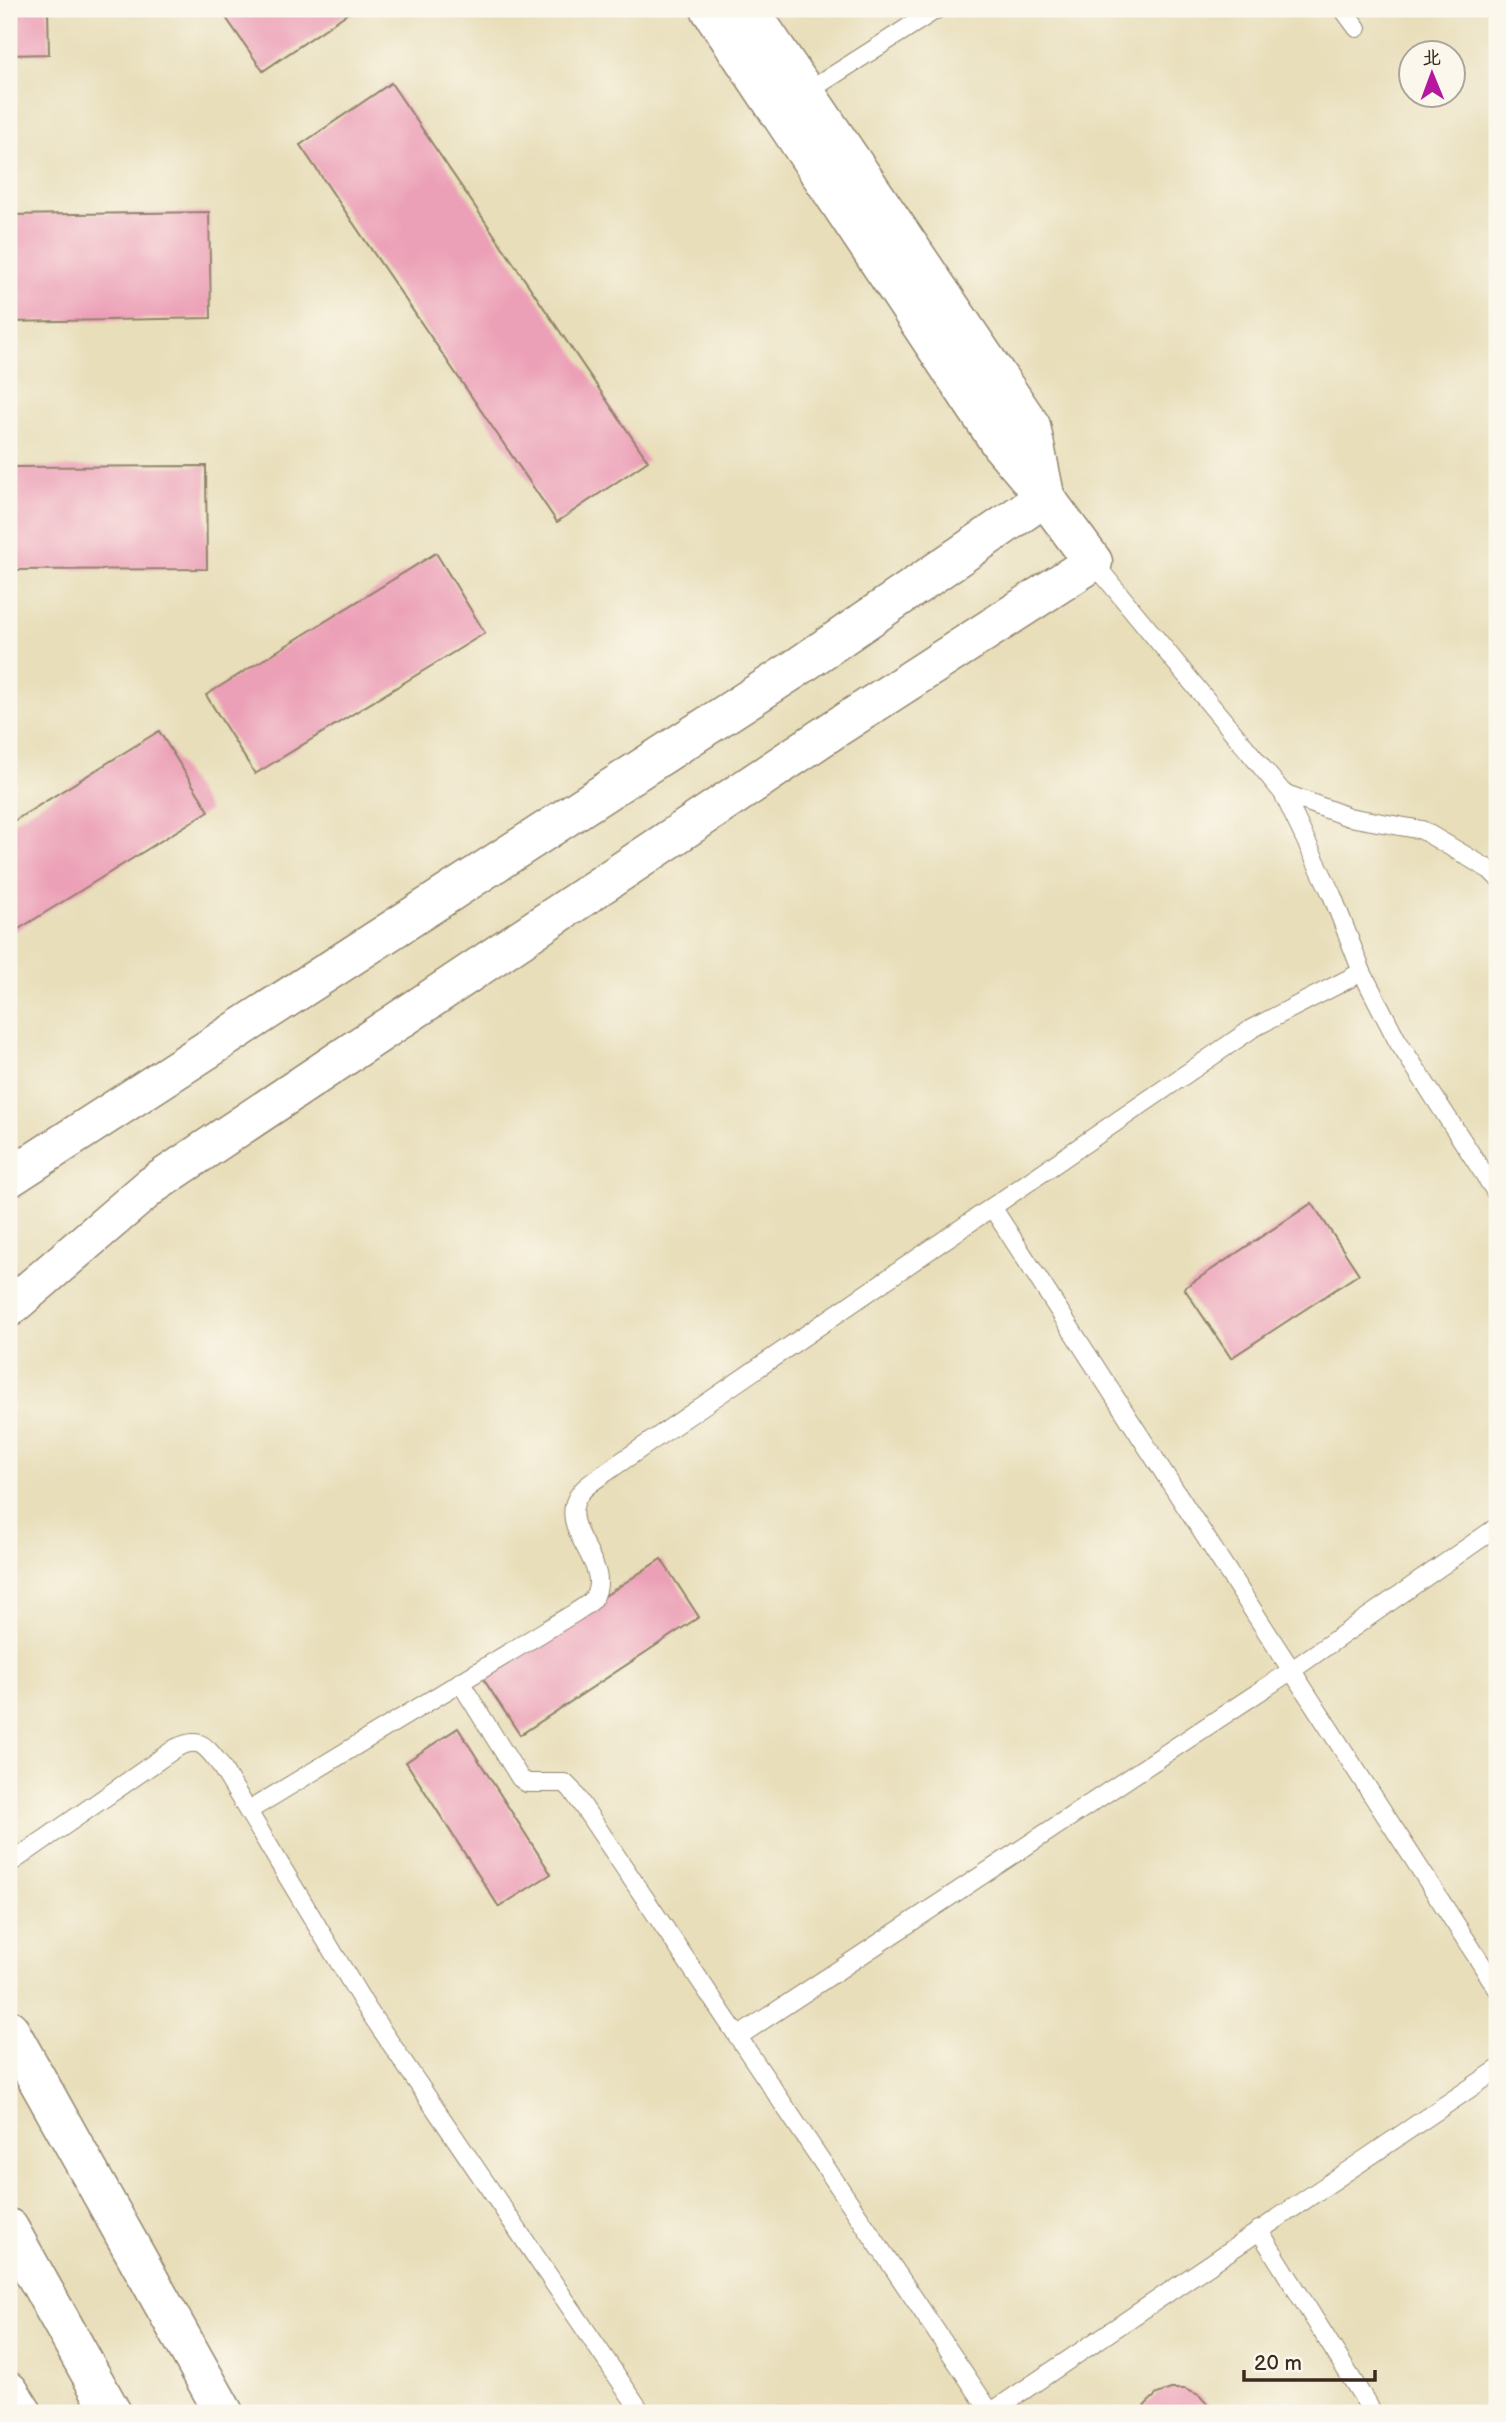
<svg xmlns="http://www.w3.org/2000/svg" width="1506" height="2422" viewBox="0 0 1506 2422" font-family="'Balsamiq Sans','LXGW WenKai TC',sans-serif">
<style>
.building{fill:#eca0b7}
.lines{fill:none;stroke-linecap:round;stroke-linejoin:round}
.service-casing{stroke:#92846c;stroke-width:20}
.tertiary-casing{stroke:#92846c;stroke-width:41}
.secondary-casing{stroke:#92846c;stroke-width:41}
.service{stroke:#fff;stroke-width:18}
.tertiary{stroke:#fff;stroke-width:38}
.secondary{stroke:#fff;stroke-width:38}
</style>
<rect width="100%" height="100%" fill="#fbf7ec"/>
<filter id="ink" filterUnits="userSpaceOnUse"><feTurbulence type="fractalNoise" baseFrequency=".0143" numOctaves="2"/><feDisplacementMap in="SourceGraphic" scale="14" xChannelSelector="R" yChannelSelector="G"/><feConvolveMatrix kernelMatrix="1 2 1 2 8 2 1 2 1" color-interpolation-filters="sRGB"/></filter>
<filter id="wash" filterUnits="userSpaceOnUse"><feTurbulence type="fractalNoise" baseFrequency=".00686" numOctaves="4" result="noise"/><feDisplacementMap in="SourceGraphic" scale="28" xChannelSelector="R" yChannelSelector="G"/><feGaussianBlur stdDeviation="1.57" result="paint"/><feColorMatrix in="noise" values="0 0 0 0 0 0 0 0 0 0 0 0 0 0 0 0 0 1.4 0 .05"/><feComposite in="paint" operator="in"/></filter>
<g filter="url(#wash)">
<rect width="100%" height="100%" fill="#e8deba"/>
<g id="blocks">
<g class="building">
<path d="M9 9H48L49 54 9 55Z"/>
<path d="M220 9H354L263 71Z"/>
<path d="M391 83 648 461 557 522 300 145Z"/>
<path d="M209 212 211 318 9 322V215Z"/>
<path d="M206 466 207 569 9 570V467Z"/>
<path d="M436 553 485 633 255 774 206 695Z"/>
<path d="M159 731 209 811 9 935V824Z"/>
<path d="M1312 1203 1359 1274 1231 1358 1184 1288Z"/>
<path d="M661 1559 699 1617 520 1735 482 1677Z"/>
<path d="M458 1728 551 1874 499 1907 406 1762Z"/>
<path d="M1171 2389H1185L1199 2395 1209 2406 1212 2413H1142L1146 2404 1157 2394Z"/>
</g>
</g>
</g>
<g filter="url(#ink)">
<use href="#blocks" fill-opacity="0" stroke="#92846c" stroke-width="2"/>
<g class="lines">
<g class="service-casing">
<g id="service">
<path d="M1343 9 1357 28"/>
<path d="M807 92 937 9"/>
<path d="M1093 562 1283 793 1349 817 1422 830 1490 870 1497 877"/>
<path d="M1283 793 1332 895 1362 972 1397 1040 1497 1194"/>
<path d="M992 1207 1497 1988"/>
<path d="M460 1682 520 1778 527 1783H565L572 1790 991 2413"/>
<path d="M248 1811 576 1612C581 1608 590 1604 593 1599 616 1564 552 1528 581 1492 589 1482 605 1474 615 1466L1253 1028 1362 972"/>
<path d="M9 1864 176 1748C199 1737 204 1744 219 1763L366 2007 642 2413"/>
<path d="M739 2036 1292 1670 1497 1527"/>
<path d="M1259 2230 1373 2413"/>
<path d="M990 2413 1497 2070"/>
</g>
</g>
<g class="tertiary-casing">
<path id="tertiary" d="M9 2029 224 2413"/>
</g>
<g class="secondary-casing">
<g id="secondary">
<path d="M749 9 1031 426 1045 495"/>
<path d="M9 1178 792 671 1045 497"/>
<path d="M9 1308 151 1186 833 730 1093 562 1045 497 1001 445 710 9"/>
<path d="M9 2228 112 2413"/>
<path d="M9 2391 23 2413"/>
</g>
</g>
<use href="#service" class="service"/>
<use href="#tertiary" class="tertiary"/>
<use href="#secondary" class="secondary"/>
</g>
</g>
<rect width="1506" height="2422" fill="none" stroke="#fbf7ec" stroke-width="35"/>
<g transform="translate(1432 74) rotate(359)"><circle r="33" fill="#fbf7ec" stroke="#aea59a" stroke-width="2"/>
<path d="M0-5L12 26L0 18L-12 26Z" fill="#b5179e"/>
<text y="-10" font-size="19" font-weight="bold" text-anchor="middle" fill="#3b2a1e">北</text>
</g>
<path d="M1244 2370v10h131v-10" fill="none" stroke="#3b2a1e" stroke-width="3.5"/>
<text x="1254" y="2370" font-size="21" fill="#3b2a1e" stroke="#fbf7ec" stroke-width="5" paint-order="stroke">20 m</text>
</svg>
